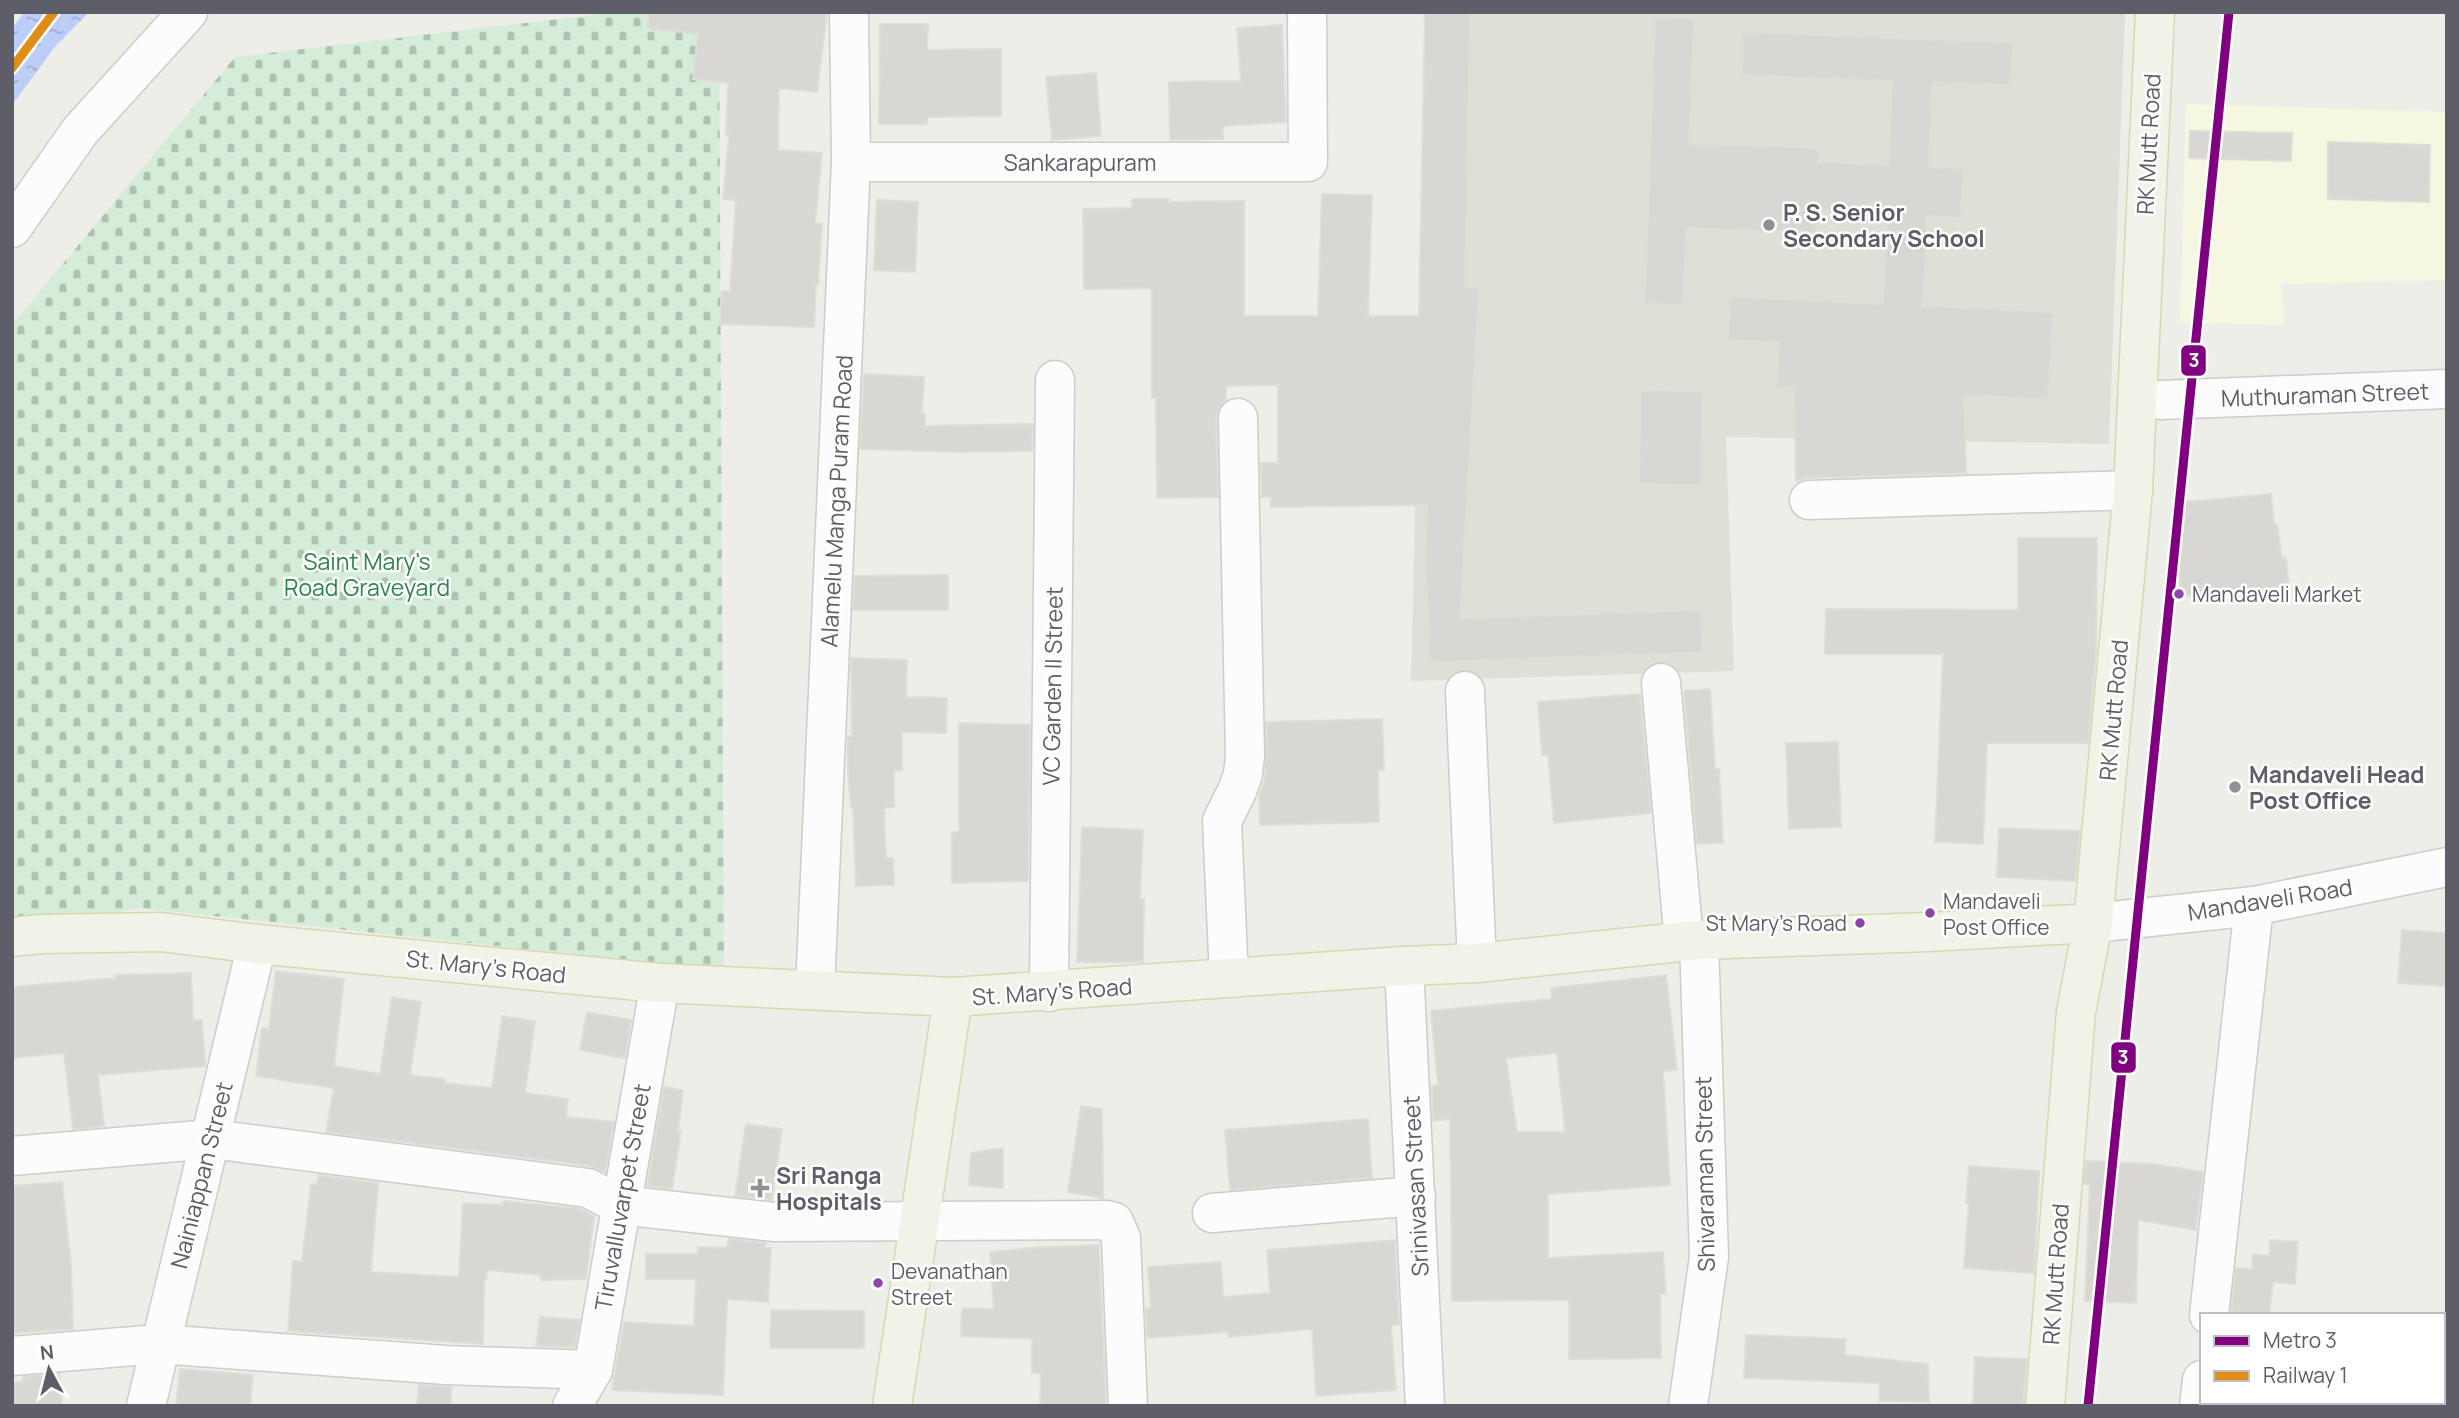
<svg xmlns="http://www.w3.org/2000/svg" width="2459" height="1418" viewBox="0 0 2459 1418" font-family="Manrope,sans-serif">
<style>
.commercial{fill:#f6f7e1}
.education{fill:#dedfd6}
.cemetery{fill:url(#cemetery-stones)}
.water{fill:url(#water-ripples)}
.building{fill:#d8d7d3;stroke:#deddd6;stroke-width:2;fill-rule:evenodd}
.lines{fill:none;stroke-linecap:round;stroke-linejoin:round}
.minor-casing{stroke:#cccccb;stroke-width:41}
.major-casing{stroke:#d7d8b3;stroke-width:41}
.minor{stroke:#fcfcfc;stroke-width:38}
.major{stroke:#f2f3e8;stroke-width:38}
.rail-1-casing{stroke:#fff;stroke-width:14}
.rail-1{stroke:#df8d15;stroke-width:9}
.metro-1-casing{stroke:#fff;stroke-width:14}
.metro-1{stroke:#800080;stroke-width:9}
.poi-dot{fill:#909094;stroke:#fff;stroke-width:2.5}
.bus-dot{fill:#8e44ad;stroke:#fff;stroke-width:2.5}
.labels{text-anchor:middle;dominant-baseline:central;stroke-width:5;stroke-linejoin:round;paint-order:stroke}
.bus-label{font-size:21px;fill:#5d5e67;stroke:#fff;text-anchor:start}
.street-label{font-size:23px;fill:#5d5e67;stroke:#fff}
.poi-label{font-size:23px;font-weight:bold;fill:#5d5e67;stroke:#fff;text-anchor:start}
.park-label{font-size:23px;fill:#2c864a;stroke:#fff}
.line-badge{stroke:#fff;stroke-width:2.5}
.badge-label{font-size:19px;text-anchor:middle;font-weight:bold;fill:#fff}
</style>
<defs>
<pattern id="cemetery-stones" width="16" height="16" patternUnits="userSpaceOnUse" patternTransform="scale(1.75)"><rect width="16" height="16" fill="#d4ecd8"/><path d="M2 7V4a2 2 0 0 1 4 0v3zM10 15v-3a2 2 0 0 1 4 0v3z" fill="#afc2b3"/></pattern>
<pattern id="water-ripples" width="26" height="14" patternUnits="userSpaceOnUse" patternTransform="scale(1.75)"><rect width="26" height="14" fill="#bccdf8"/><path d="M2 4q2-2 4 0t4 0M15 11q2-2 4 0t4 0" fill="none" stroke="#9caacd"/></pattern>
</defs>
<rect width="100%" height="100%" fill="#eeeee8"/>
<path class="commercial" d="M2186 104 2447 112V280L2282 284 2284 325 2180 322Z"/>
<path class="education" d="M1427 12H2125L2109 444 1726 437 1734 671 1411 681Z"/>
<path class="cemetery" d="M618 12H719L724 970 138 908 12 931V325L235 57Z"/>
<path class="water" d="M25 12H89L54 48 12 105V28Z"/>
<g class="building">
<path d="M649 12H827L817 92 779 88 778 150 822 153 815 223 822 224 818 285 816 284 814 327 720 324 722 291H730L736 200 723 199 729 135H726L728 83 693 79 698 34 648 28Z"/>
<path d="M1425 12H1470L1465 288H1479L1460 619 1701 610 1702 652 1430 662 1427 589H1425L1427 505 1271 507V497H1262L1261 463H1278V385L1226 386V400L1219 408 1216 418 1218 497 1157 498 1156 398H1152V288L1084 289 1083 209 1132 208V199H1169V202L1244 201V316H1318L1322 194 1372 195 1368 316H1419Z"/>
<path d="M1655 18 1694 19 1689 144 1819 148 1818 162 1889 165 1892 81 1742 75 1743 32 2013 43 2011 85 1932 82 1929 167 1963 169 1961 218 1927 216 1923 306 2053 312 2048 399 1964 395 1966 473 1808 478 1796 481 1794 387H1777L1779 342 1728 340 1730 297 1883 304 1887 214 1817 211 1816 232 1686 228 1683 305 1645 303Z"/>
<path d="M880 24H928L927 50 1001 49V116L927 117V124H879Z"/>
<path d="M1282 25 1286 122 1223 126V139L1170 140 1169 82 1241 81 1237 28Z"/>
<path d="M1096 73 1101 136 1052 140 1046 77Z"/>
<path d="M2190 131 2292 133 2291 161 2189 158Z"/>
<path d="M2328 142 2430 145 2429 202 2328 199Z"/>
<path d="M877 200 918 202 915 272 874 270Z"/>
<path d="M864 374 924 377 922 414H925V426L1033 424 1032 451 959 452 860 449Z"/>
<path d="M1641 390 1702 391 1701 485 1639 484Z"/>
<path d="M2271 494 2274 524H2277L2282 558 2286 557 2289 586 2181 596 2173 503Z"/>
<path d="M2018 538H2097L2096 650 2088 743H1987L1983 844 1935 842 1943 654H1825L1826 609 2018 610Z"/>
<path d="M948 575V610H853L855 576Z"/>
<path d="M851 658 907 660 906 697 947 698 946 733 902 732V770H894V807L884 808 886 858H893L894 885 856 886 853 808H851L848 770V736H852Z"/>
<path d="M1710 689 1715 769H1719L1723 843 1697 844 1684 691Z"/>
<path d="M1640 694 1651 813 1554 823 1548 754 1542 755 1538 702Z"/>
<path d="M1382 719 1384 770H1378L1379 822 1260 825 1259 795 1265 780 1266 722Z"/>
<path d="M959 723 1030 725 1028 881 952 883V832H959Z"/>
<path d="M1838 742 1841 827 1789 829 1786 743Z"/>
<path d="M1082 827 1143 830 1140 899H1144L1143 962H1077Z"/>
<path d="M1999 828 2080 831 2075 881 1997 877Z"/>
<path d="M2402 930 2447 933V986L2398 983Z"/>
<path d="M276 971 344 979 334 1066 380 1074 392 997 421 1002 410 1075 445 1079 444 1083 492 1088 502 1016 535 1021 525 1093 568 1099 566 1117 614 1122 605 1172 591 1166 326 1132 334 1088 256 1076 262 1028 269 1029Z"/>
<path d="M191 973 193 1020H202L205 1066 98 1075 104 1126 73 1129 64 1053 12 1058V987L115 978V975Z"/>
<path d="M1666 975 1677 1070 1663 1071 1670 1185 1548 1194V1258L1663 1252 1666 1294H1660L1661 1358 1569 1359V1300L1452 1301 1450 1119 1433 1121 1432 1086 1438 1085 1431 1011 1552 999 1551 988ZM1557 1053 1565 1132H1517L1506 1058Z"/>
<path d="M587 1012 631 1020 625 1058 580 1050Z"/>
<path d="M664 1087 683 1090 678 1131H681L672 1189 647 1186Z"/>
<path d="M1081 1106 1102 1109 1103 1198 1068 1192Z"/>
<path d="M1368 1119 1372 1178 1230 1190 1225 1130Z"/>
<path d="M746 1124 782 1129 772 1200 735 1196Z"/>
<path d="M1003 1148V1188L969 1185 971 1153Z"/>
<path d="M2086 1161 2155 1164 2203 1172 2196 1230 2138 1220 2136 1303 2085 1301 2090 1184H2084Z"/>
<path d="M1969 1166 2039 1171 2034 1273 1964 1268 1969 1203H1966Z"/>
<path d="M318 1175 378 1183 371 1272 459 1277 463 1203 503 1205 504 1201 581 1209 594 1216 586 1279 541 1280V1275L487 1270 486 1280H484L483 1344 288 1331 293 1261 302 1262 311 1184H317Z"/>
<path d="M62 1182 71 1265 73 1329 12 1333V1186Z"/>
<path d="M729 1239 766 1243 765 1248H771L768 1302 727 1299 723 1395 612 1390 624 1322 694 1326 696 1279H646V1254H698V1247L727 1248Z"/>
<path d="M1395 1240 1399 1325H1391L1396 1390 1316 1396 1312 1329 1229 1337 1228 1332 1147 1338 1146 1308H1151L1148 1267 1221 1262 1223 1297 1270 1293 1267 1250Z"/>
<path d="M2270 1240 2298 1242 2295 1284 2273 1282 2269 1315H2231L2236 1268 2252 1269 2253 1254 2269 1256Z"/>
<path d="M1099 1245 1106 1406H1040L1041 1373H1032V1339L961 1336 962 1308 994 1309 990 1252 1042 1247Z"/>
<path d="M771 1310 864 1311V1348H770Z"/>
<path d="M540 1317 580 1320 575 1347 536 1346Z"/>
<path d="M1746 1335 1846 1339 1845 1355 1928 1364 1929 1402 1879 1401 1880 1383 1744 1378Z"/>
<path d="M1975 1357 2027 1359 2023 1406H1973Z"/>
<path d="M180 1369 253 1375 250 1406H176Z"/>
<path d="M59 1374 62 1406H12V1383L23 1381V1377Z"/>
<path d="M419 1385 452 1387 450 1406H417Z"/>
</g>
<g class="lines">
<g class="minor-casing">
<g id="minor">
<path d="M851 162H1308L1307 12"/>
<path d="M12 228 80 131 188 12"/>
<path d="M2161 400 2447 389"/>
<path d="M1809 500 2133 490"/>
<path d="M1661 683 1684 942"/>
<path d="M1465 691 1477 963"/>
<path d="M2093 923 2254 906 2447 867"/>
<path d="M1404 966 1425 1406"/>
<path d="M1229 978 1222 821 1237 791 1243 774 1245 756 1238 418"/>
<path d="M815 990 851 162 849 12"/>
<path d="M1049 992 1055 380"/>
<path d="M12 1156 212 1139 588 1188 620 1205 775 1222 1107 1220 1114 1222 1121 1238 1128 1406"/>
<path d="M1212 1213 1416 1196"/>
<path d="M2209 1315 2254 906"/>
<path d="M12 1356 159 1344 446 1365 593 1370"/>
<path d="M146 1406 257 944"/>
<path d="M572 1406 593 1370 660 983"/>
<path d="M1688 1406 1709 1257 1699 940"/>
<path d="M2199 1406 2202 1380"/>
</g>
</g>
<g class="major-casing">
<g id="major">
<path d="M12 937 43 934 161 932 257 944 660 983 953 997 1404 966 1477 963 1699 940 1929 932 2093 923"/>
<path d="M892 1406 953 997"/>
<path d="M2045 1406 2076 1012 2093 923 2133 490 2155 12"/>
</g>
</g>
<use href="#minor" class="minor"/>
<use href="#major" class="major"/>
<g class="rail-1-casing">
<path id="rail-1" d="M12 68 54 12"/>
</g>
<use href="#rail-1" class="rail-1"/>
<g class="metro-1-casing">
<path id="metro-1" d="M2088 1406 2229 12"/>
</g>
<use href="#metro-1" class="metro-1"/>
</g>
<g class="poi-dot">
<circle cx="1769" cy="225" r="7"/>
<circle cx="2235" cy="787" r="7"/>
<path d="M756.5 1177.5h7v7h7v7h-7v7h-7v-7h-7v-7h7z"/>
</g>
<g class="bus-dot">
<circle cx="2179" cy="594" r="6"/>
<circle cx="1930" cy="913" r="6"/>
<circle cx="1860" cy="923" r="6"/>
<circle cx="878" cy="1283" r="6"/>
</g>
<g class="labels">
<g class="bus-label">
<text x="2192" y="594">Mandaveli Market</text>
<text x="1943" y="901">Mandaveli<tspan x="1943" dy="26">Post Office</tspan></text>
<text x="1847" y="923" text-anchor="end">St Mary’s Road</text>
<text x="891" y="1271">Devanathan<tspan x="891" dy="26">Street</tspan></text>
</g>
<g class="street-label">
<text transform="translate(2148 144) rotate(-87)">RK Mutt Road</text>
<text x="1080" y="162">Sankarapuram</text>
<text transform="translate(2325 394) rotate(-2)">Muthuraman Street</text>
<text transform="translate(836 501) rotate(-87)">Alamelu Manga Puram Road</text>
<text transform="translate(1052 686) rotate(-89)">VC Garden II Street</text>
<text transform="translate(2113 710) rotate(-85)">RK Mutt Road</text>
<text transform="translate(2270 899) rotate(-9)">Mandaveli Road</text>
<text transform="translate(486 966) rotate(6)">St. Mary's Road</text>
<text transform="translate(1052 991) rotate(-4)">St. Mary's Road</text>
<text transform="translate(1704 1174) rotate(-91)">Shivaraman Street</text>
<text transform="translate(201 1175) rotate(-76)">Nainiappan Street</text>
<text transform="translate(1415 1186) rotate(-93)">Srinivasan Street</text>
<text transform="translate(622 1197) rotate(-80)">Tiruvalluvarpet Street</text>
<text transform="translate(2055 1274) rotate(-86)">RK Mutt Road</text>
</g>
<g class="poi-label">
<text x="1783" y="212">P. S. Senior<tspan x="1783" dy="26">Secondary School</tspan></text>
<text x="2249" y="774">Mandaveli Head<tspan x="2249" dy="26">Post Office</tspan></text>
<text x="776" y="1175">Sri Ranga<tspan x="776" dy="26">Hospitals</tspan></text>
</g>
<g class="park-label">
<text x="367" y="561">Saint Mary's<tspan x="367" dy="26">Road Graveyard</tspan></text>
</g>
</g>
<g class="line-badge">
<rect x="2180" y="344" width="27" height="33" rx="7" fill="#800080"/>
<rect x="2110" y="1041" width="27" height="33" rx="7" fill="#800080"/>
</g>
<g class="badge-label">
<text x="2194" y="367">3</text>
<text x="2123" y="1064">3</text>
</g>
<rect width="2459" height="1418" fill="none" stroke="#5d5e67" stroke-width="28"/>
<rect x="2200" y="1313" width="245" height="91" fill="#ffffff" stroke="#bebfc2" stroke-width="2"/>
<rect x="2214" y="1336" width="35" height="10" fill="#800080" stroke="#bebfc2" stroke-width="2"/>
<text x="2263" y="1348" font-size="21" fill="#5d5e67">Metro 3</text>
<rect x="2214" y="1371" width="35" height="10" fill="#df8d15" stroke="#bebfc2" stroke-width="2"/>
<text x="2263" y="1383" font-size="21" fill="#5d5e67">Railway 1</text>
<g transform="translate(49 1369) rotate(353)" stroke="#ffffff" stroke-width="5" paint-order="stroke">
<path d="M0-5L12 26L0 18L-12 26Z" fill="#5d5e67"/>
<text y="-10" font-size="19" font-weight="bold" text-anchor="middle" fill="#5d5e67">N</text>
</g>
</svg>
